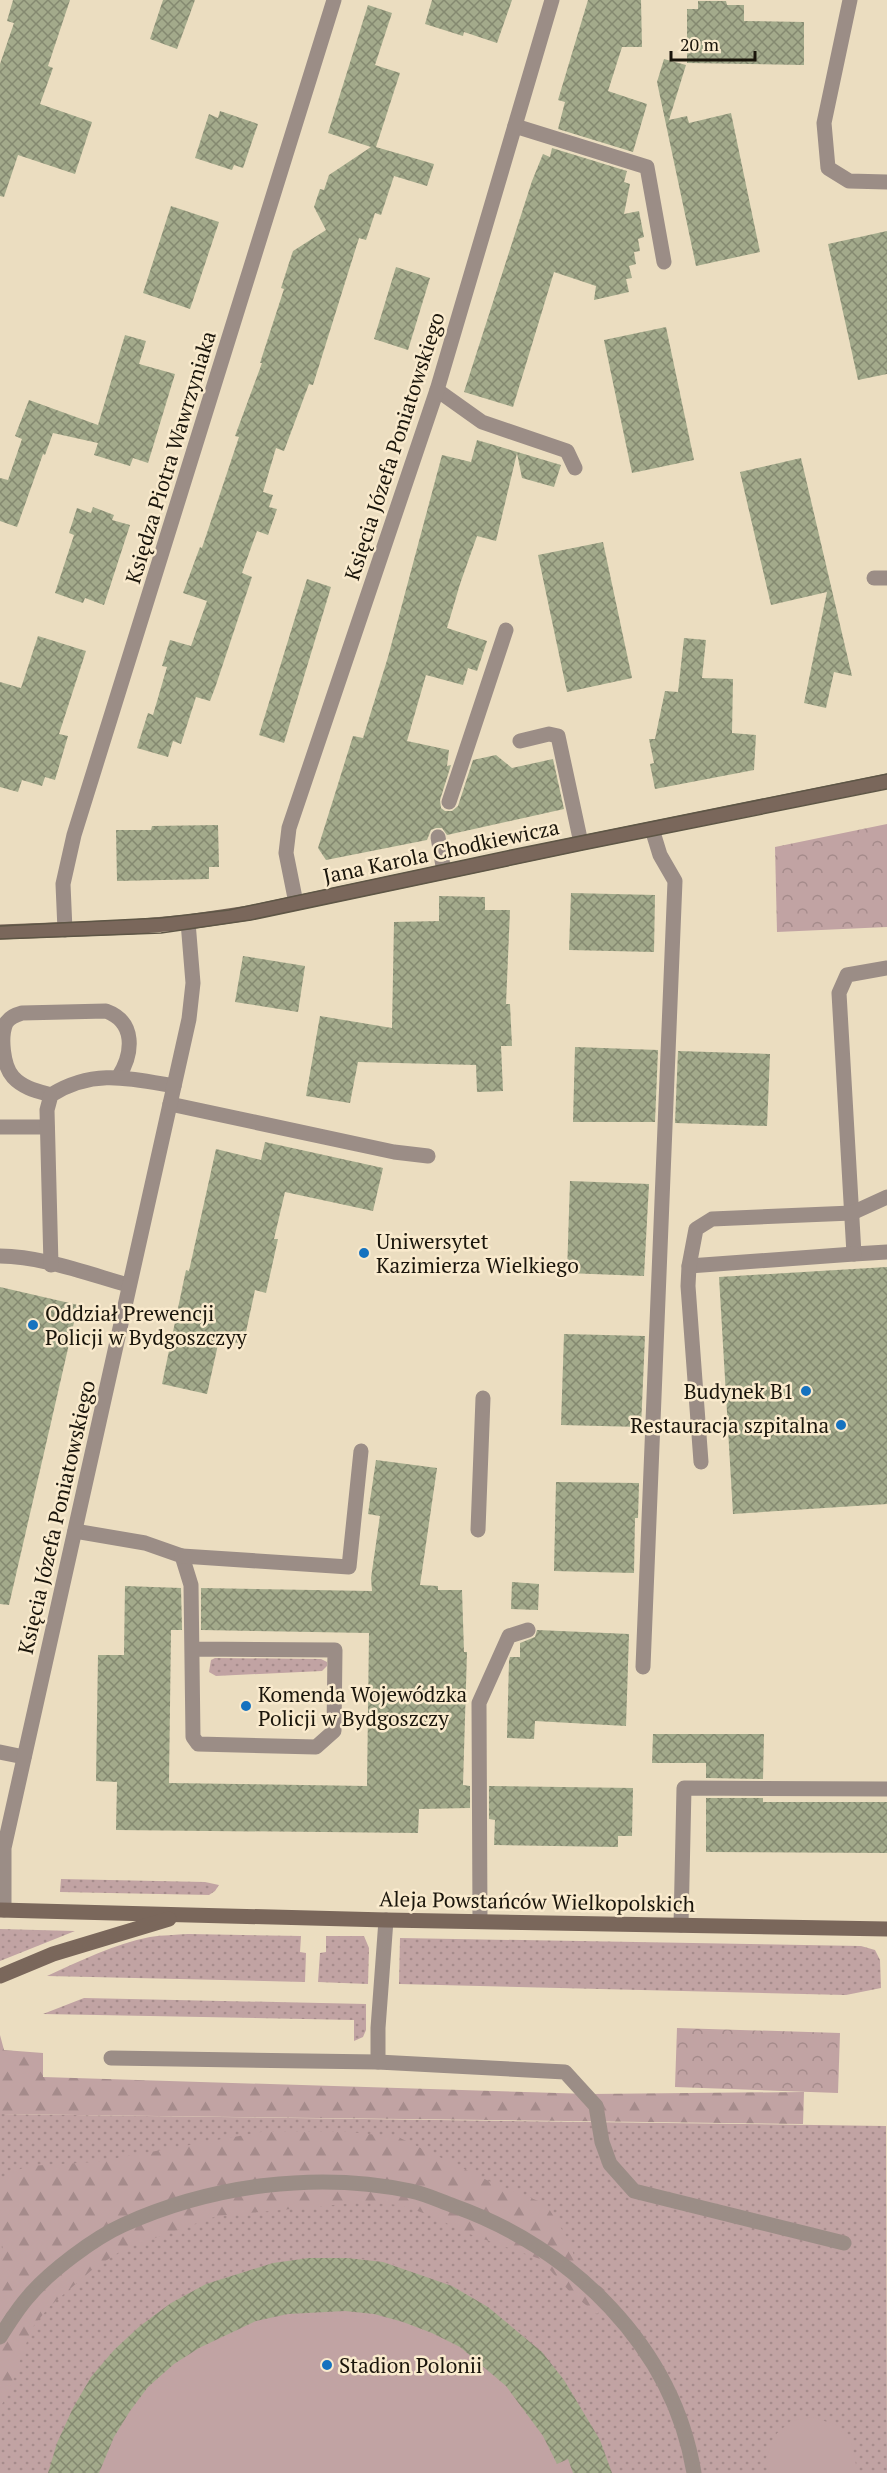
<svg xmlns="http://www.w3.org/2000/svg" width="887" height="2473" viewBox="0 0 887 2473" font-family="'PT Serif',serif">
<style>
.grass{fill:url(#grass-dots)}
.forest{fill:url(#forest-firs)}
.park{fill:url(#park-crowns)}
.pitch{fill:#c1a3a3}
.building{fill:url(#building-cross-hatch)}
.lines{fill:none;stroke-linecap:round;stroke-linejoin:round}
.lane{stroke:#9b8d86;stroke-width:15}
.street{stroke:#9b8d86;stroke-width:15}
.secondary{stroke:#7a675b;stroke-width:15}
.tram{stroke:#5e5646;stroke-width:1.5}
.poi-dot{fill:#1572bf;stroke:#f9eacd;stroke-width:2}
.labels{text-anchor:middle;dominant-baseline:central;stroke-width:5;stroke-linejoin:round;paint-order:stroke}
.street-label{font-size:21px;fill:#1a150b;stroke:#f9eacd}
.poi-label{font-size:21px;fill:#1a150b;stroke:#f9eacd;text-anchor:start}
</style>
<defs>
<pattern id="grass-dots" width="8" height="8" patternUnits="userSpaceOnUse" patternTransform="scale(1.5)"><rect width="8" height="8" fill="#c1a3a3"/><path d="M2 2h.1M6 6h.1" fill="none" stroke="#a58b8b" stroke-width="1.8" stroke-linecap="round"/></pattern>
<pattern id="forest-firs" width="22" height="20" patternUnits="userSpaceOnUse" patternTransform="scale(1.5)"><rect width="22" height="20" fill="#c1a3a3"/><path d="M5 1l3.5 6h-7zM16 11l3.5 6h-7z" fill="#a58b8b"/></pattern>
<pattern id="park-crowns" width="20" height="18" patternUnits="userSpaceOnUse" patternTransform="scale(1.5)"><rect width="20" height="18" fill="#c1a3a3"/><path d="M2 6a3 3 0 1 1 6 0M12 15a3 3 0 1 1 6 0" fill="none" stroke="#a58b8b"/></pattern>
<pattern id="building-cross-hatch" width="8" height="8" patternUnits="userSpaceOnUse" patternTransform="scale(1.5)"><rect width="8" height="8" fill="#a3aa8b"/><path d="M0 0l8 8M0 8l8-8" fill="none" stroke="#848970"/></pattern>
</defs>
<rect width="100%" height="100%" fill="#ebddc0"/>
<g class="grass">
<path d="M215 1658 321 1659 327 1662V1666L322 1671 216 1676 209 1672 211 1660Z"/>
<path d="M61 1879 205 1882 219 1885 215 1891 209 1895 60 1892Z"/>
<path d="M0 1929 75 1931 0 1961Z"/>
<path d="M188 1934 301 1936 300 1952 306 1953 305 1982 47 1976C80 1961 114 1944 150 1937 162 1935 176 1935 188 1934Z"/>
<path d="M326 1936H364L369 1948 368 1984 318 1982 320 1953 326 1952Z"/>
<path d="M400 1938 861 1946 875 1950 880 1960 881 1988 846 1995 399 1984Z"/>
<path d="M84 1998 366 2004V2030L363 2037 354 2041V2020L43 2014Z"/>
<path d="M0 2114 886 2126 887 2473H0Z"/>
</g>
<g class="forest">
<path d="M0 2035 4 2050 43 2053V2077L589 2094 804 2092 803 2124 0 2114Z"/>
<path d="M261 2132H349L398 2137 495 2184 546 2204 569 2241 578 2268 613 2297 597 2314 570 2292 540 2259 458 2230 438 2218 400 2205 365 2202 217 2216 124 2249 93 2269 49 2307 32 2328 8 2393 0 2408V2268L3 2250 0 2230V2187L13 2172 28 2166 95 2162Z"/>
</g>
<g class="park">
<path d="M887 824V927L777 932 775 847Z"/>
<path d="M677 2028 840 2033 838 2093 675 2087Z"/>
</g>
<g class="pitch">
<path d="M309 2258C334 2258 358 2257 383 2262 496 2285 573 2369 612 2473H48C88 2343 176 2275 309 2258Z"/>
<path d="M813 2417 836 2425 851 2443 858 2473H769L766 2459 774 2436 791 2421Z"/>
</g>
<g class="building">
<path d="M13 0H70L48 66 53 68 40 104 92 122 75 174 18 155 4 197 0 196V64L14 23 7 21Z"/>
<path d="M163 0H195L177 49 150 39Z"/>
<path d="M432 0H512L497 43 464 32 463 36 425 24Z"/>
<path d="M588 0H641L642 47H622L608 91 647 104 633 152 558 129 565 102 558 100Z"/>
<path d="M698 1H726L727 5H744V21L804 22V65L687 63V9H698Z"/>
<path d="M368 5 392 13 375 65 400 73 376 147 434 164 427 186 394 176 381 215 375 213 366 240 359 238 313 385 309 384 284 451 276 448 263 492 273 495 269 507 277 509 268 535 257 531 242 573 252 577 215 688 210 701 196 697 181 744 173 741 168 757 137 748 148 713 153 715 167 667 162 666 170 640 191 646 207 601 183 593 200 547 202 548 239 437 235 436 262 363H260L284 289 281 288 289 263 293 251 326 230 314 207 320 189 324 190 329 175 371 147 328 133Z"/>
<path d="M664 59 686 65 669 120 687 116 689 123 731 113 760 252 696 266 657 82Z"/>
<path d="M220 111 258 124 243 168 234 165 232 170 195 158 209 114 218 118Z"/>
<path d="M552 148 627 171 624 182 630 184 624 214 639 211 644 237 638 239 640 251 634 252 636 264 629 266 632 278 626 279 629 292 594 300 596 286 554 272 513 407 464 392 532 181 543 154 550 157Z"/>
<path d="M171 206 219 222 190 309 143 293Z"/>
<path d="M887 231V374L858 380 828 244Z"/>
<path d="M396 267 430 278 408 350 374 339Z"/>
<path d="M666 327 694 460 632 473 604 340Z"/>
<path d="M125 335 146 341 139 364 175 374 148 463 133 458 130 466 94 455 98 443 53 433 45 455 43 454 17 527 0 521V478L8 480 22 439 15 436 29 400 98 425Z"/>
<path d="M477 440 561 465 554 487 522 478 517 453 496 541 477 536 460 584 447 628 487 641 477 671 468 668 463 685 426 675 407 741 449 750 447 766 451 765 440 800 441 808 445 811H452L458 806 473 760 496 755 512 768 553 759 564 809 447 835 442 828H436L431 830 427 840 326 860 318 848 353 736 363 738 388 657 442 455 471 462Z"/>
<path d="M801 458 852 676 834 672 826 708 804 703 827 592 771 605 740 472Z"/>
<path d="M93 507 114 515 112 520 130 525 104 605 85 598 83 603 55 593 74 535 69 533 77 508 91 513Z"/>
<path d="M603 542 632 678 567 692 538 555Z"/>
<path d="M307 579 331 587 284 743 259 735Z"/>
<path d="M38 636 86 651 59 734 68 736 55 780 45 777 42 786 22 780 18 792 0 787V682L21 688Z"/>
<path d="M684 638 706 640 702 678 733 679 732 733 756 735 754 770 655 789 650 764 654 763 649 739H655L665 691 678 692Z"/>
<path d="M218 825 219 867H209V879L117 881 116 830H151L152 826Z"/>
<path d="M571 893 655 895 654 952 569 950Z"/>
<path d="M439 896 485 897V910H510L506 1004H510L512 1046H501L503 1091 477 1092 476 1065 358 1062 350 1103 306 1096 320 1016 392 1028 394 922 439 921Z"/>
<path d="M243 956 305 966 298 1012 235 1002Z"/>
<path d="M575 1047 658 1050 655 1122H573Z"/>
<path d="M678 1051 770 1054 767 1126 675 1123Z"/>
<path d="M265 1142 383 1168 373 1211 285 1192 274 1239H278L266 1293 255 1290 246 1332 241 1331 238 1343 219 1340 207 1394 162 1384 186 1270 189 1271 216 1149 261 1160Z"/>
<path d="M570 1181 649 1184 644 1276 567 1273Z"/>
<path d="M887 1267V1504L733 1514 719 1277Z"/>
<path d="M0 1287 78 1305 9 1605 0 1604Z"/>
<path d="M564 1334 645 1336 641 1427 561 1425Z"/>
<path d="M376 1460 437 1468 420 1585 438 1586V1590H462L464 1652H467L463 1785 470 1786V1808L419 1809 418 1833 116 1830 117 1782 96 1781 98 1655H124L125 1586 181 1588 182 1630H171L169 1783 367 1786 369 1633 201 1630V1588L372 1591 371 1578 380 1516 368 1514Z"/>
<path d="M556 1482 639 1483 638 1518H635L634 1573 554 1571Z"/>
<path d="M512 1582 539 1584 538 1610 511 1609Z"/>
<path d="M537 1630 629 1634 626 1726 535 1721 534 1739 507 1738 509 1661 510 1657H520V1643L535 1637Z"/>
<path d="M653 1734H764L763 1779 706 1778V1763H652Z"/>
<path d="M489 1786 633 1788 632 1836H618V1847L494 1845 495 1820 489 1819Z"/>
<path d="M706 1798H763V1802H887V1853L706 1852Z"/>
<path d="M309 2258H347L383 2262 452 2286 488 2307 542 2352 564 2380 600 2440 612 2473H573L568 2459 557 2464 543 2436 506 2386 460 2347 432 2333 403 2322 374 2314 345 2311 288 2314 256 2321 199 2348 174 2364 148 2387 130 2411 114 2437 99 2473H48L57 2443 73 2408 91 2377 114 2350 140 2326 171 2303 206 2284 273 2263Z"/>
</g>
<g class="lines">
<g class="lane">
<path d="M850 0 824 123 828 168 849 181 887 182"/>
<path d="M515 126 647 167 664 262"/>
<path d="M437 390 482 422 567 451 575 468"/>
<path d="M874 578H887"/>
<path d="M520 741 549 734 558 736 581 843"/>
<path d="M449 802 506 630"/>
<path d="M438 837 444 872"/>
<path d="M887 968 847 975 839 993 854 1254 887 1252"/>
<path d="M51 1095C37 1091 23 1088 13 1077 3 1066 0 1037 6 1023 10 1017 15 1015 22 1013L106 1011C136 1022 133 1053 119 1076"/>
<path d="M170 1104 394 1152 428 1156"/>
<path d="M0 1127H47"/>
<path d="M0 1256C41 1256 89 1274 128 1285"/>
<path d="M51 1265 47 1110 51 1095C93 1069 128 1078 174 1086"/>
<path d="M689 1266 854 1254"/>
<path d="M701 1462 688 1286 689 1266 696 1229 712 1219 852 1213 887 1197"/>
<path d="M478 1530 483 1398"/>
<path d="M75 1531 145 1543 182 1556 191 1585 193 1737 198 1744 316 1747 334 1731 335 1650 192 1649"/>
<path d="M182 1556 349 1567 361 1451"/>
<path d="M0 1752 24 1757"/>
<path d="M480 1920 479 1703 509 1636 528 1630"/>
<path d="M681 1925 684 1788 887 1789"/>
<path d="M111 2058 378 2062 565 2072 596 2106 602 2142 610 2164 634 2191 844 2243"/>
<path d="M378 2062V2028L386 1920"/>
<path d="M0 2337C9 2323 18 2308 29 2296 49 2272 94 2238 123 2225 211 2185 317 2171 411 2191 426 2194 440 2201 454 2206 572 2248 673 2346 694 2473"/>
</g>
<g class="street">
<path d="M296 903 286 853 289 828 437 390 552 0"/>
<path d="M65 930 63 884 74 835 334 0"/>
<path d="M643 1667 675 881 660 855 652 829"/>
<path d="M4 1910V1848L189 1019 193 983 188 922"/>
</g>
<g class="secondary">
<path d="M0 932 131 927 188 922 249 913 581 843 887 781"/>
<path d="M0 1910 386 1920 887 1929"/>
<path d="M0 1976 53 1954 169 1919"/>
</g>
<g class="tram">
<path d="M0 926 160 918 229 910 511 850 887 774"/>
<path d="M0 939 161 933 251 920 583 850 887 789"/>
</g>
</g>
<g class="poi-dot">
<circle cx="364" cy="1253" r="6"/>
<circle cx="33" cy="1325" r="6"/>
<circle cx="806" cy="1391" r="6"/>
<circle cx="841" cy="1425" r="6"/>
<circle cx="246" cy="1706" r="6"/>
<circle cx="327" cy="2365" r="6"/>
</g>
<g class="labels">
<g class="street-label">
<text transform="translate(394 446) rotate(-72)">Księcia Józefa Poniatowskiego</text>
<text transform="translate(170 457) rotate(-73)">Księdza Piotra Wawrzyniaka</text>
<text transform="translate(441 851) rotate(-12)">Jana Karola Chodkiewicza</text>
<text transform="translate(56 1517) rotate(-77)">Księcia Józefa Poniatowskiego</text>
<text transform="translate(537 1901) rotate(1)">Aleja Powstańców Wielkopolskich</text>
</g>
<g class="poi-label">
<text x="376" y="1241">Uniwersytet<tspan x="376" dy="24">Kazimierza Wielkiego</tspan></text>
<text x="45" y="1313">Oddział Prewencji<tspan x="45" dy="24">Policji w Bydgoszczyy</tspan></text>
<text x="794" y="1391" text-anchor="end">Budynek B1</text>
<text x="829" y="1425" text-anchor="end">Restauracja szpitalna</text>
<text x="258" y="1694">Komenda Wojewódzka<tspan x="258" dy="24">Policji w Bydgoszczy</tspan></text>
<text x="339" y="2365">Stadion Polonii</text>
</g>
</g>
<path d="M671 51v9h84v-9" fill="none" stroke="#1a150b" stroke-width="3"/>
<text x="680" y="51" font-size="18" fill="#1a150b" stroke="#f9eacd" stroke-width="4.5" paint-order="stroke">20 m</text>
</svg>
